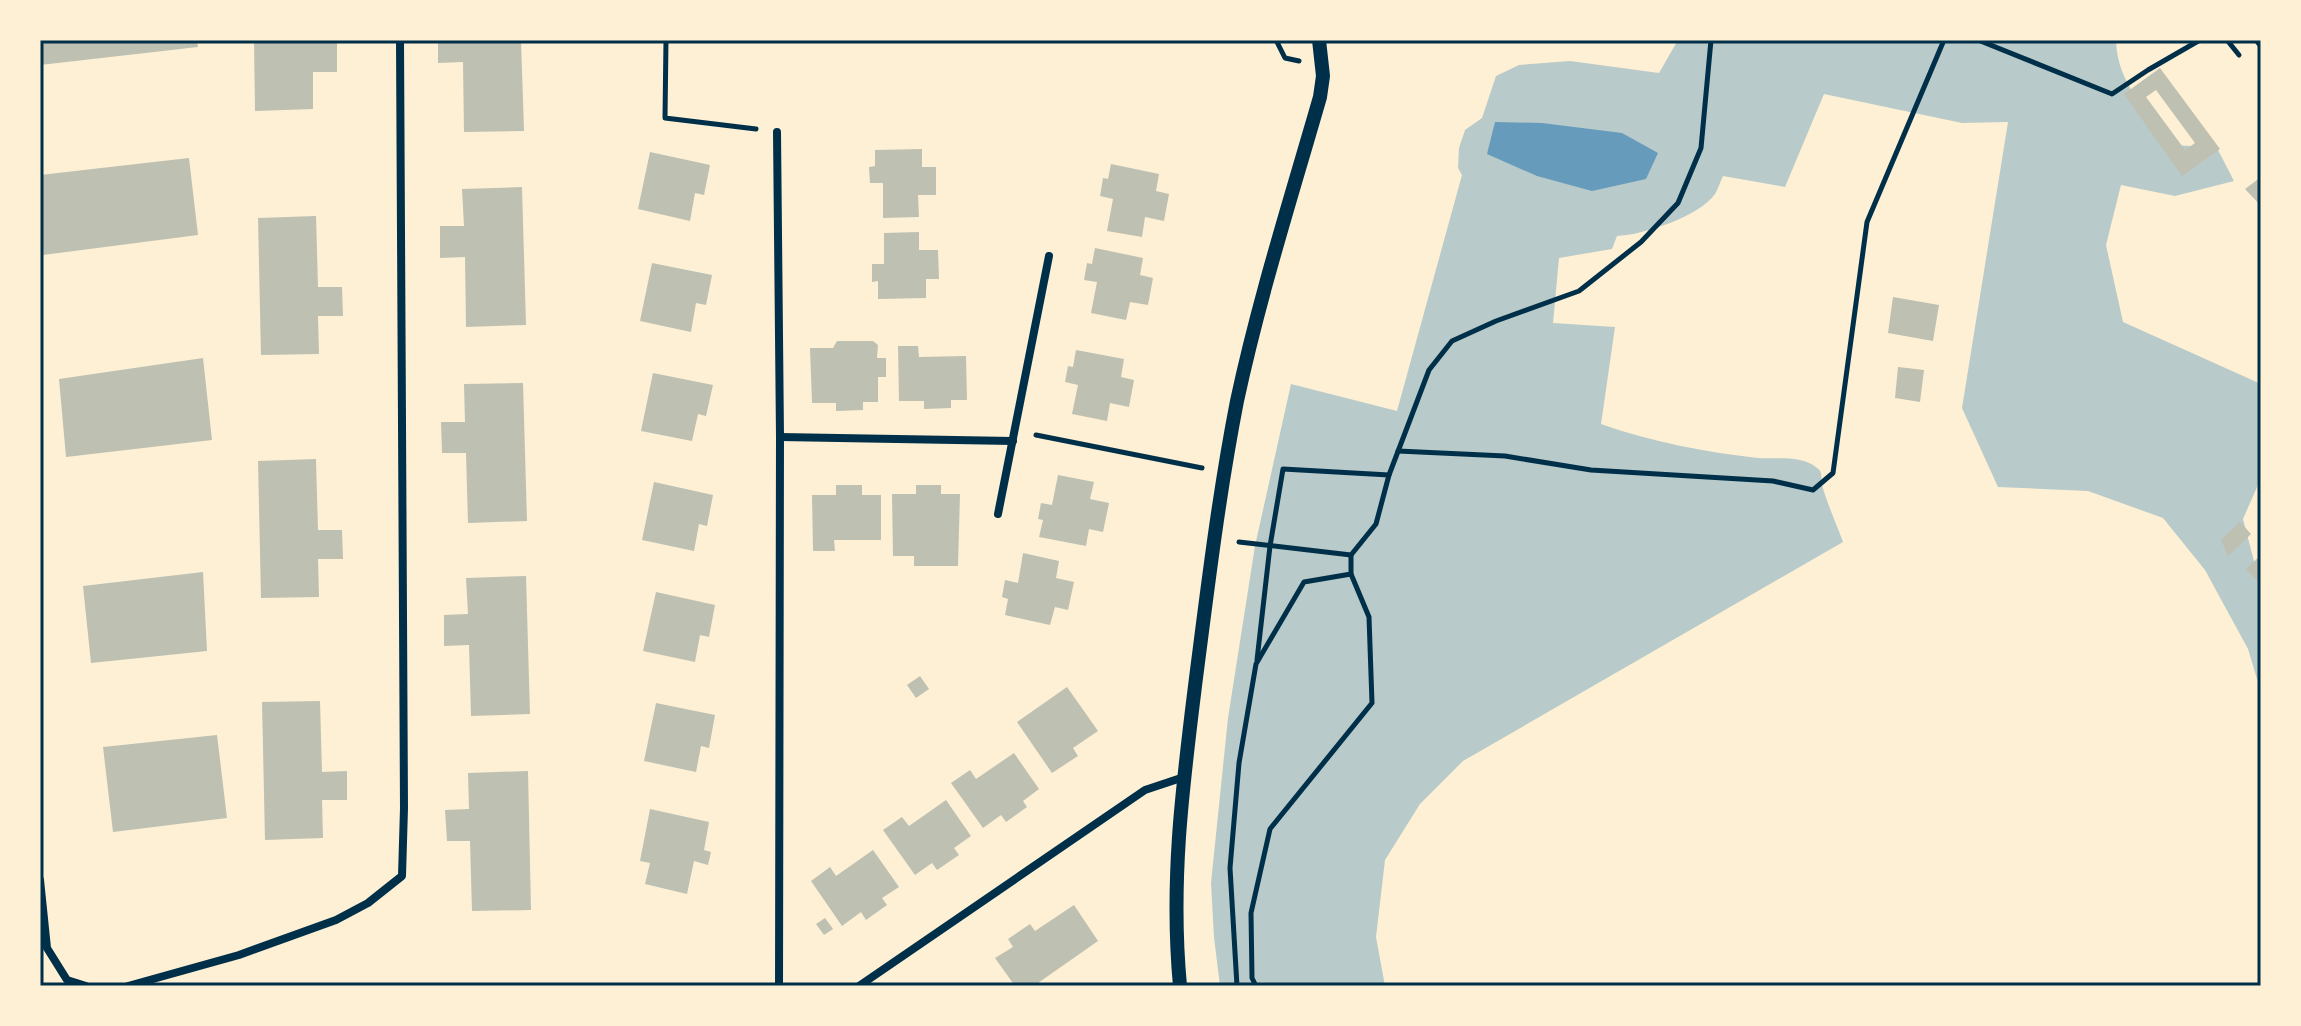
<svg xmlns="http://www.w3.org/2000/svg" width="2301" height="1026" viewBox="0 0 2301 1026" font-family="Helvetica,sans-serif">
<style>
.green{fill:#b9caca}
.water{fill:#669bbc}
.building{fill:#bec0b2;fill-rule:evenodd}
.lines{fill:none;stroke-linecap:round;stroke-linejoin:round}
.path{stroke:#003049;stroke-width:5}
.minor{stroke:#003049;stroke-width:8}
.tertiary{stroke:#003049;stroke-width:14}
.neatline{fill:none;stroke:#003049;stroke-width:3}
</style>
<rect width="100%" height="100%" fill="#fdf0d5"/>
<path class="green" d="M1678 40H2116C2117 83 2148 116 2176 145L2217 148 2234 181 2175 196 2121 185 2106 245 2123 322 2261 384V478L2243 519 2255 565 2261 575V692L2248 649 2205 570 2163 518 2088 491 1998 487 1962 408 2008 122 1962 123 1824 94 1785 187 1723 176C1720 182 1718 189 1715 194 1700 216 1643 235 1617 236L1612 249 1559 258 1553 323 1615 327 1601 424C1652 442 1704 452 1758 458 1776 459 1804 455 1817 468 1824 473 1820 478 1822 485 1827 503 1836 523 1843 542L1463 761 1420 804 1385 860 1376 937 1385 986H1220L1214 937 1211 883 1228 718 1255 546 1291 384 1397 411 1462 175 1458 168 1459 148 1465 130 1482 118 1496 76 1519 65 1570 61 1659 73Z"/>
<path class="water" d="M1495 122 1542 123 1622 133 1658 153 1646 179 1592 191 1537 176 1487 154Z"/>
<g class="building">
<path d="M40 40H197L198 47 40 65Z"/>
<path d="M254 40 337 42V72H313V109L255 111Z"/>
<path d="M438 40H521L524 131 464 132 463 62 438 63Z"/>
<path d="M2160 68 2220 149 2182 176 2124 94ZM2156 90 2195 143 2185 150 2146 97Z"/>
<path d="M922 149V167H936V195H918L919 217 883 218V183H870L869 167 875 166V150Z"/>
<path d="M650 152 710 165 704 195 695 193 690 221 638 209Z"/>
<path d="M189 158 198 235 43 255 40 175Z"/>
<path d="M1111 164 1159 174 1156 191 1169 194 1164 221 1145 217 1142 237 1107 231 1113 199 1100 196 1103 178 1108 179Z"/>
<path d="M2261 177V206L2245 189Z"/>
<path d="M522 187 526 325 466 327 465 257 440 258V226H464L462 189Z"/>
<path d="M316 216 318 287H342L343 316H318L319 354 261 355 258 218Z"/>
<path d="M919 232V250H938L939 279H926V298L878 299V281L872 282V264H884V233Z"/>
<path d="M1095 248 1143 258 1140 275 1153 278 1148 305 1130 302 1126 320 1091 313 1097 282 1084 280 1087 263 1092 264Z"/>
<path d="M652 263 712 275 706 305 696 303 691 332 640 321Z"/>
<path d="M1893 297 1939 305 1933 341 1888 333Z"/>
<path d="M837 341H873L878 345 877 358H886V377H878V402H863V410L836 411V403H812L810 348H833Z"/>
<path d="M898 346H918L919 357 966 356 967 400H951V408L924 409V401H899Z"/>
<path d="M1076 350 1124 359 1121 377 1134 380 1129 407 1110 403 1107 421 1072 414 1078 385 1065 382 1068 366 1073 367Z"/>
<path d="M203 358 212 440 66 457 59 379Z"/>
<path d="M1898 367 1924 370 1920 402 1895 398Z"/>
<path d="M653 373 713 385 706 416 698 414 692 441 641 431Z"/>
<path d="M523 383 527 521 468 523 466 453H442L441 422H465L464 384Z"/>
<path d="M316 459 318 530H342L343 559H318L319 597 261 598 258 461Z"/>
<path d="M1058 475 1094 482 1090 499 1109 503 1103 532 1089 529 1086 546 1039 537 1043 520 1038 519 1041 503 1052 505Z"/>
<path d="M654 482 713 495 707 526 699 524 694 551 642 540Z"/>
<path d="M836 485H862V495H881V540H834L835 551H813L812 495H836Z"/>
<path d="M916 485H941V494H960L958 566H914V556H893L892 494H916Z"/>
<path d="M2240 522 2251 534 2228 556 2221 540Z"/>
<path d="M1023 553 1059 561 1056 578 1074 582 1068 610 1055 607 1050 625 1005 615 1008 599 1002 597 1005 580 1018 583Z"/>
<path d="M2261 555V585L2246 569Z"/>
<path d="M203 572 207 651 91 663 83 586Z"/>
<path d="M526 576 530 714 471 716 469 645 444 646V615L468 614 466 578Z"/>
<path d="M656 592 715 605 709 637 700 635 695 662 643 651Z"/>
<path d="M920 676 929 689 916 698 907 685Z"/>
<path d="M1067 687 1098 731 1073 748 1078 756 1052 773 1017 722Z"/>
<path d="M320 701 322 772 347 771V800H322L323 838 265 840 262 702Z"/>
<path d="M656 703 715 715 709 748 701 746 696 772 644 761Z"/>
<path d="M217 735 227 818 113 832 103 747Z"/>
<path d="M1014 753 1039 789 1023 801 1027 807 1006 822 1001 815 983 828 951 783 970 770 976 779Z"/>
<path d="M528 771 531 910 472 911 470 841H447L445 810 469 809 468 773Z"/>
<path d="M946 800 971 836 954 848 959 855 937 870 932 863 915 875 883 830 902 817 909 826Z"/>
<path d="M650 809 709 822 704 850 711 852 708 865 694 861 687 894 645 884 650 863 640 861Z"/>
<path d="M873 850 899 887 882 898 887 905 866 920 861 912 842 926 811 881 830 867 836 876Z"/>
<path d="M1074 905 1098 941 1038 983 1041 986H1015L995 958 1013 947 1008 939 1030 924 1035 931Z"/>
<path d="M825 918 833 929 824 935 816 924Z"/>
</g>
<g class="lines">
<g class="path">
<path d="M666 40 665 118 756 129"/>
<path d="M1276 40 1285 58 1299 61"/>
<path d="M1978 40 2112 94 2148 70 2200 40"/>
<path d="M2227 40 2239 55"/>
<path d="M1036 435 1202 468"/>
<path d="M1398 451 1505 456 1591 470 1773 481 1813 490 1833 473 1867 222 1944 40"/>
<path d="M1239 542 1351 555 1376 524 1389 475 1429 370 1452 341 1496 321 1579 291 1641 242 1678 203 1701 148 1711 40"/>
<path d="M1257 660 1270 546 1283 469 1389 475"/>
<path d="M1237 986 1230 868 1239 763 1256 664 1304 582 1351 574V555"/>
<path d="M1256 986 1252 978 1251 913 1270 829 1372 703 1369 617 1351 574"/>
</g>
<g class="minor">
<path d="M2258 40 2261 44"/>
<path d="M777 132 780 437 779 986"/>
<path d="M780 437 1013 441"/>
<path d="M998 514 1049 256"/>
<path d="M40 880 47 948 67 980 86 986"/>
<path d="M128 986 239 955 336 920 368 903 402 876 404 808 400 40"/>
<path d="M859 986 1145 790 1184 777"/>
</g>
<path class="tertiary" d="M1180 986C1170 880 1183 783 1196 678 1208 585 1219 493 1237 401 1259 298 1291 198 1320 97L1323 76 1319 40"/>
</g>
<rect width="2301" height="1026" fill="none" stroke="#fdf0d5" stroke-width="84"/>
<rect x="42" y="42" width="2217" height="942" class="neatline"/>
</svg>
